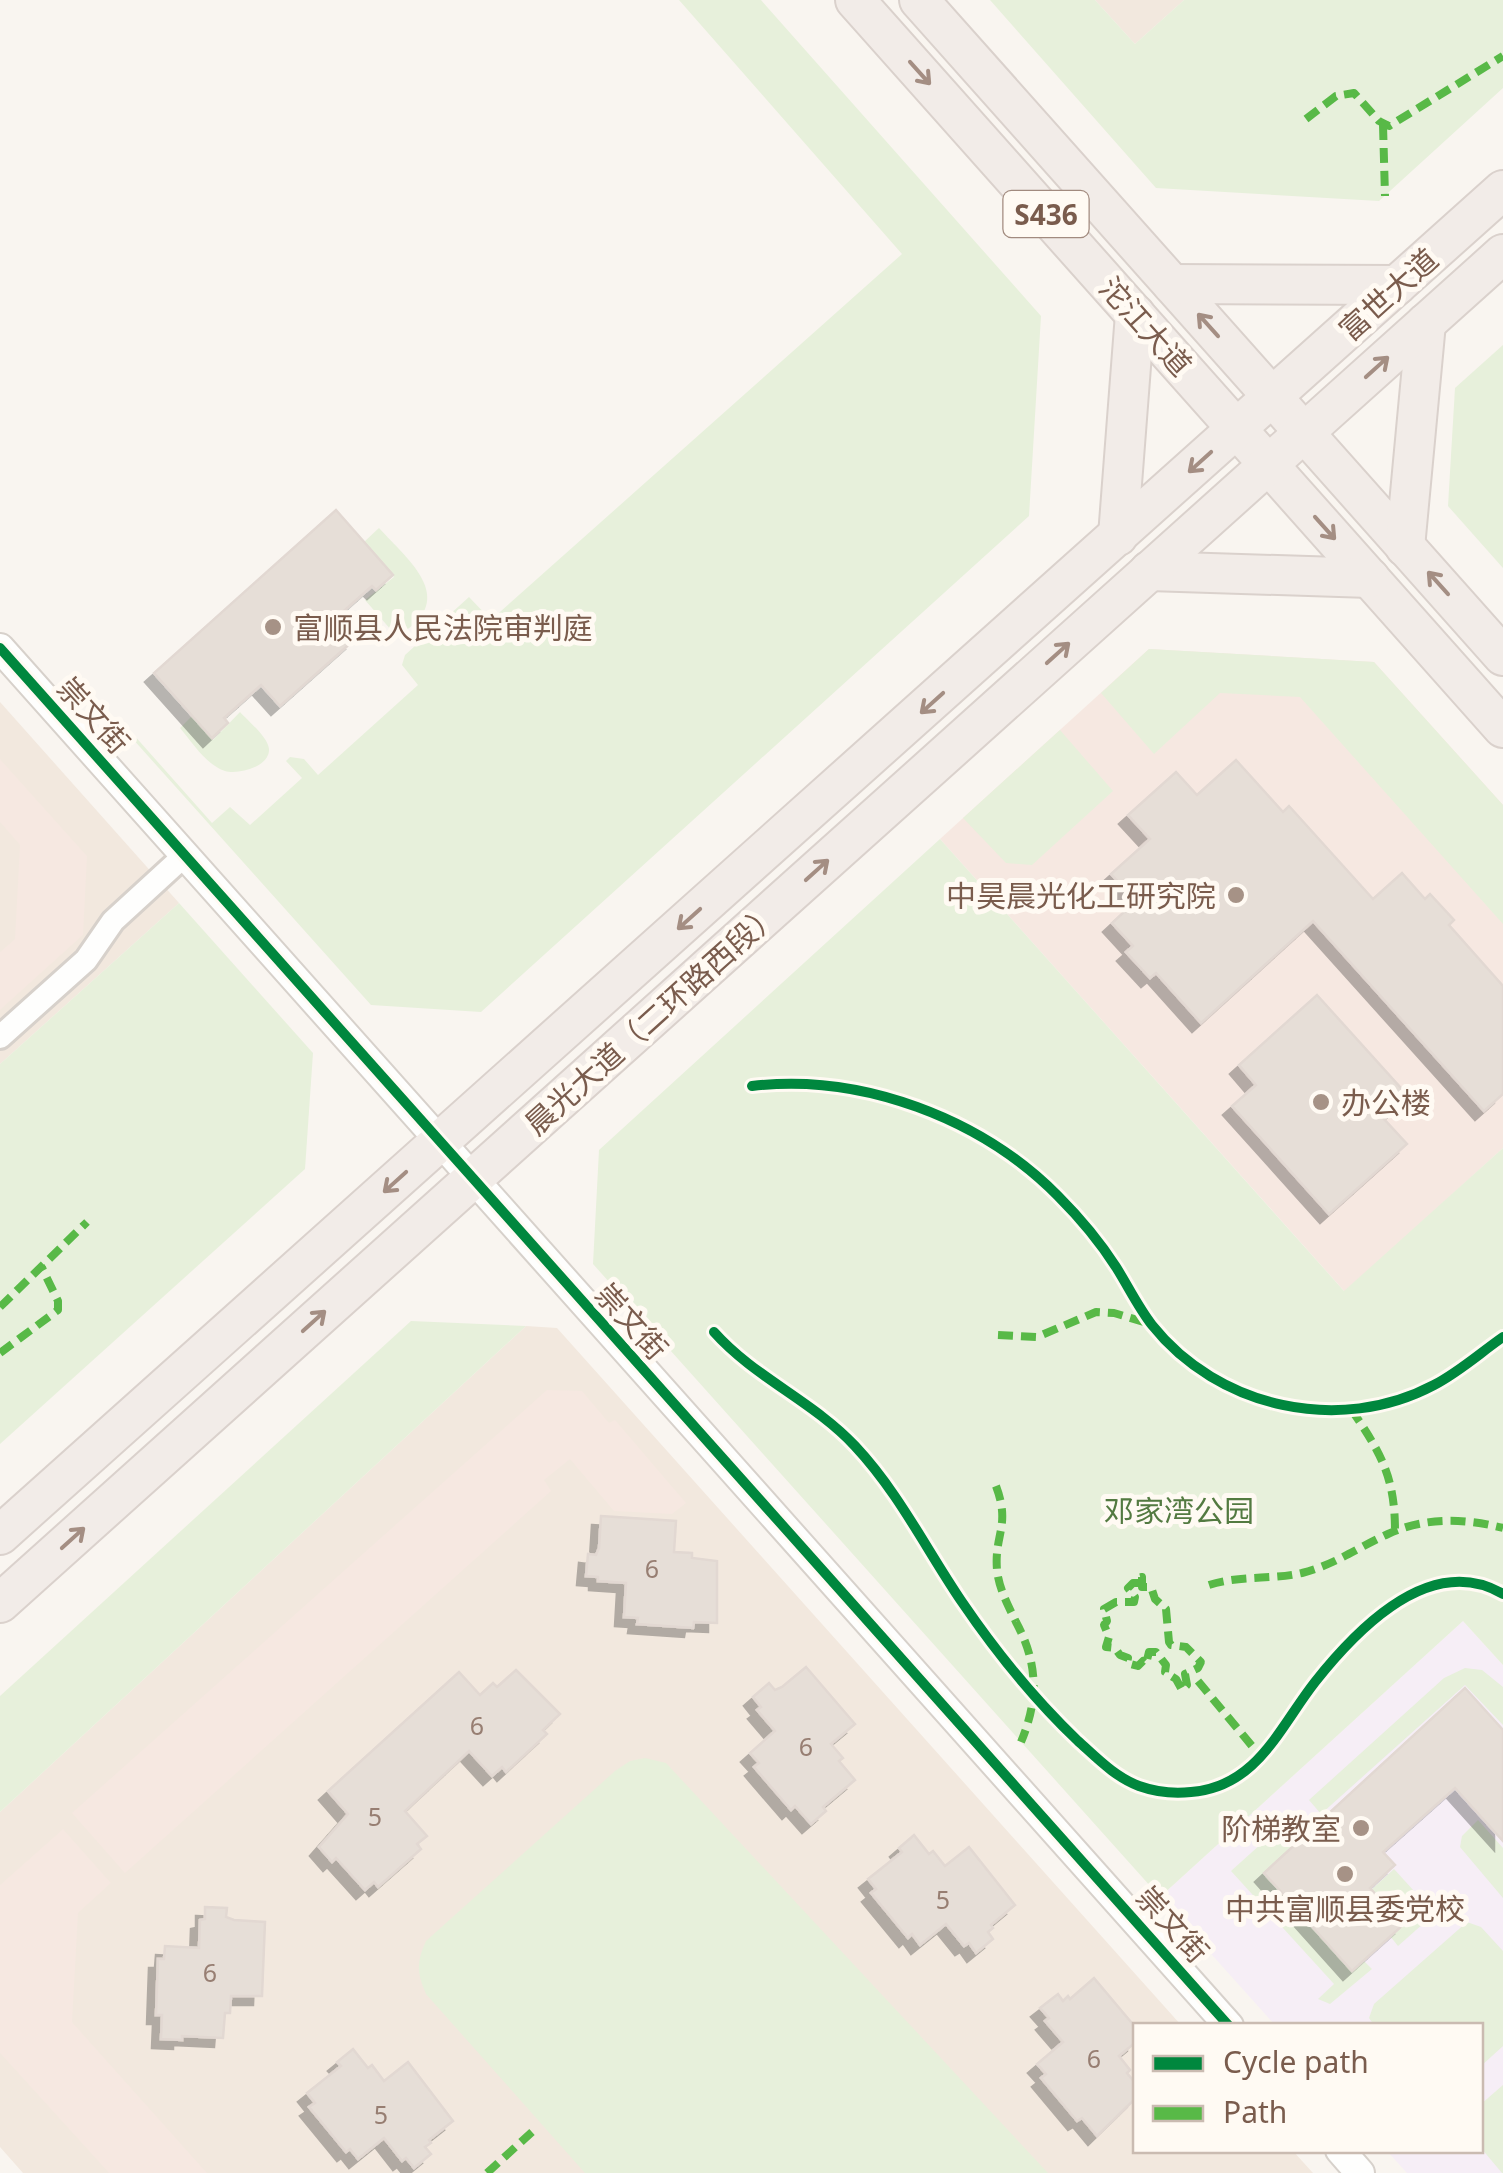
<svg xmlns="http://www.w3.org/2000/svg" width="1503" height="2173" viewBox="0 0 1503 2173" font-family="'Noto Sans','Noto Sans SC',sans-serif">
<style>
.residential{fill:#f2e8de}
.commercial{fill:#f6e8e1}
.education{fill:#f6eef6}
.green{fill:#e7f0db}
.building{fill:#e6ded7;stroke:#e2d8d2;stroke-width:2.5;filter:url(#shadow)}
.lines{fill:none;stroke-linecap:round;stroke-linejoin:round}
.minor-casing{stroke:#d7d1cb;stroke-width:28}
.tertiary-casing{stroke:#d7d1cb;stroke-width:32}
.trunk-casing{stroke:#dad1cc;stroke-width:42}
.minor{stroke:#fefefd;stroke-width:22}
.tertiary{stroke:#fefefd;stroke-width:28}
.trunk{stroke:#f2ece8;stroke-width:38}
.quiet{stroke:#58b947;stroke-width:8;stroke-dasharray:15 8;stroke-linecap:butt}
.cycleway-casing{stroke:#fffaf3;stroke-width:16}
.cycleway{stroke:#00873e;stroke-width:10}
.oneway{stroke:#a48e83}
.poi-dot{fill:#a69286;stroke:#fffaf3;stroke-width:4}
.labels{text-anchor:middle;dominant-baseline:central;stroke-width:10;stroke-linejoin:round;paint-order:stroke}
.number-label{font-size:25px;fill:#977e72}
.shield{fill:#fffaf3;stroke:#a28b7f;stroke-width:2.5}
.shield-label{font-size:28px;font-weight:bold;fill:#7a5c4d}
.street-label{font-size:30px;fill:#7a5c4d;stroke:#fffaf3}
.poi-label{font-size:30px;fill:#7a5c4d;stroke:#fffaf3;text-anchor:start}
.park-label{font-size:30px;fill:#537a41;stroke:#fffaf3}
</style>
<defs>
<filter id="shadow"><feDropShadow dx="-9" dy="9" stdDeviation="0" flood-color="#0004"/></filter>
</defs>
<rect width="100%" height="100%" fill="#f9f5f0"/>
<g class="residential">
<path d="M1095 0H1184L1135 44Z"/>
<path d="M0 702 179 903 0 1064Z"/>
<path d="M526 1326 557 1328 1181 2025 1136 2026V2150L1293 2151 1313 2173H23L0 2147V1812Z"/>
</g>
<g class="commercial">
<path d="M1149 649 1374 662 1503 805V1148L1345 1292 940 839Z"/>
<path d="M0 759 87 856 83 935 0 1010V952L15 939 20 845 0 822Z"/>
<path d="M547 1390 582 1391 609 1423 615 1420 686 1503 672 1514 614 1511 570 1459 544 1480 551 1491 125 1873 72 1813Z"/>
<path d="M63 1829 111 1883 78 1913 72 2022 207 2173H109L0 2053V1885Z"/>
</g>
<path class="education" d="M1463 1621 1503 1665V2173H1407L1387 2151 1480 2150V2026L1275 2025 1160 1897Z"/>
<g class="green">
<path d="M679 0H761L1041 316 1029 516 481 1012 371 1005 123 728 125 725 212 823 230 807 250 825 302 778 286 761 290 757 304 759 318 775 418 685 402 665 405 655 469 597 491 620 902 254Z"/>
<path d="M990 0H1095L1135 44 1184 0H1503V88L1379 201 1156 188Z"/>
<path d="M1503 345V568L1448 506 1455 388Z"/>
<path d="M379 528C408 560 458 598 402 633L392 631 365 600 394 577 364 542Z"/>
<path d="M1149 649 1374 662 1503 805V924L1300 697 1220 693 1154 754 1101 693Z"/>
<path d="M240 712C248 721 268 737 269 749 270 767 238 775 225 771 206 765 192 742 180 728L192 716 213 740Z"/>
<path d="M1060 730 1113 791 1032 865 1006 863 963 818Z"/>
<path d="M940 839 1344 1291 1503 1148V1665L1463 1621 1160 1897 593 1264 599 1150Z"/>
<path d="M179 903 313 1053 305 1169 0 1444V1064Z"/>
<path d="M411 1321 526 1326 0 1812V1696Z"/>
<path d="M1465 1668 1482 1670 1503 1687V1725L1465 1685 1321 1814 1309 1800 1444 1678Z"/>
<path d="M645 1758 666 1763 1048 2173H585L426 1994C417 1973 416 1963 426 1941L615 1771 630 1761Z"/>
<path d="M1297 1816 1313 1829 1264 1873 1351 1970 1363 1960 1372 1969 1330 2004 1318 1999 1334 1984 1231 1871 1291 1817Z"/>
<path d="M1478 1820 1503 1848V1898L1460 1847 1462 1836Z"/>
<path d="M1394 1869 1424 1902 1428 1912 1424 1923 1398 1946 1390 1936 1371 1890Z"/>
<path d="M1467 1922 1481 1927 1503 1951V2046L1481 2066 1480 2026 1374 2025 1369 2018 1374 2004Z"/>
<path d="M1503 2085V2173H1502L1481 2148 1480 2105Z"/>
</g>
<g class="building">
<path d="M336 510 393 575 376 590 372 586 336 618 354 640 280 706 261 685 224 718 228 723 212 738 154 673Z"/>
<path d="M1236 760 1283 812 1289 806 1373 899 1402 873 1425 899 1430 894 1454 920 1449 925 1503 986V1094L1484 1111 1313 921 1201 1023 1156 973 1150 978 1126 952 1133 946 1112 923 1136 901 1111 874 1150 839 1128 815 1176 772 1197 795Z"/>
<path d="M1317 995 1409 1097 1384 1119 1407 1144 1329 1214 1232 1106 1256 1085 1239 1065Z"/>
<path d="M601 1516 676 1521 674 1552 692 1553V1558L717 1561V1623L694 1622 693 1628 637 1624 638 1618 624 1617 626 1583 598 1581V1577L586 1576 588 1554 596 1555 599 1548Z"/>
<path d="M806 1667 855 1724 831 1744 843 1758 839 1761 855 1780 823 1807 826 1811 811 1824 795 1806 791 1810 754 1767 759 1763 750 1753 775 1731 757 1710 761 1707 753 1697 769 1683 775 1690 782 1687Z"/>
<path d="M516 1670 560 1714 543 1730 547 1734 506 1772 502 1767 492 1776 469 1751 405 1811 427 1836 417 1844 421 1849 378 1887 374 1882 365 1890 336 1858 332 1862 319 1847 348 1814 328 1791 459 1672 480 1695 493 1683 497 1687Z"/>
<path d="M1465 1688 1503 1730V1841L1455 1788 1383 1852 1395 1865 1370 1888 1403 1925 1352 1971 1264 1873Z"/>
<path d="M914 1835 929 1854 933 1851 945 1866 969 1847 1015 1905 991 1925 993 1928 988 1932 993 1939 976 1953 969 1943 964 1946 946 1924 920 1945 912 1934 908 1938 871 1893 876 1889 868 1879 902 1852 899 1848Z"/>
<path d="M205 1907 227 1908 226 1917 234 1920 265 1922 262 1996H231L230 2013H225L223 2038 182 2036V2040L161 2039 162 2015H156L158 1959H164L165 1946 199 1948 200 1920 205 1919Z"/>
<path d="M1094 1978 1136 2028V2042L1119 2056 1130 2070 1127 2073 1136 2084V2098L1097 2136 1082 2118 1077 2121 1041 2078 1046 2074 1037 2064 1063 2042 1045 2021 1049 2018 1040 2008 1058 1994 1063 2001 1068 1996 1070 1999Z"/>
<path d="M353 2049 368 2068 372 2065 384 2081 408 2062 453 2121 429 2140 431 2143 425 2147 431 2154 414 2168 406 2158 402 2161 384 2138 358 2159 350 2149 346 2152 309 2107 315 2103 307 2093 341 2066 337 2062Z"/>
</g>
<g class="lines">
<g class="minor-casing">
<path id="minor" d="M0 1037 86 960 113 921 185 855"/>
</g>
<g class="tertiary-casing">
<g id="tertiary">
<path d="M0 648 1229 2026"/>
<path d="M1340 2150 1360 2173"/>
</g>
</g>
<g class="trunk-casing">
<g id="trunk">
<path d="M855 0 1503 728"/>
<path d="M919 0 1503 656"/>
<path d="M1172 284 1397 285"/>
<path d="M1118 536 1135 314"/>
<path d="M1405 547 1426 323"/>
<path d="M1149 571 1370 578"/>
<path d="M0 1535 1503 190"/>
<path d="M0 1603 1503 254"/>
</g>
</g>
<use href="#minor" class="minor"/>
<use href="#tertiary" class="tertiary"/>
<use href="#trunk" class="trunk"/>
<g class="quiet">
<path d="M1306 119 1336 96 1354 93 1379 121 1389 126 1503 56"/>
<path d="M1383 125 1385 196"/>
<path d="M0 1307 87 1222"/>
<path d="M998 1335 1037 1337 1096 1312 1114 1313 1151 1324"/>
<path d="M0 1353 58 1310V1301L41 1266"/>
<path d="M1351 1409C1381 1453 1395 1477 1395 1531"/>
<path d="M996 1486C1011 1526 994 1534 997 1570 999 1589 1008 1605 1016 1622 1038 1663 1039 1699 1021 1742"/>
<path d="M1142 1577V1587H1151L1155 1599 1166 1609 1169 1642 1171 1645 1186 1647 1201 1662 1198 1668 1185 1674 1187 1685 1182 1690 1176 1679 1165 1672 1166 1665 1156 1652H1149L1146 1664 1143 1661 1138 1666 1127 1663 1128 1658 1120 1655 1115 1648 1106 1647 1109 1637 1104 1625 1107 1621 1104 1609 1116 1602H1134L1135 1597 1128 1588 1133 1583H1139L1138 1578Z"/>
<path d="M1209 1585C1240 1575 1271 1580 1302 1573 1334 1565 1359 1547 1388 1534 1425 1517 1464 1518 1503 1528"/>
<path d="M1198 1681 1262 1758"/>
<path d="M487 2173 532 2132"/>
</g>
<g class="cycleway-casing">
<g id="cycleway">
<path d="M0 648 1229 2026"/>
<path d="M752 1086C861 1073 981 1118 1058 1196 1079 1217 1100 1242 1116 1267 1128 1286 1138 1307 1152 1325 1218 1408 1340 1435 1434 1385 1459 1372 1480 1353 1503 1337"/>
<path d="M714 1332C755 1378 813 1401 855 1446 899 1493 926 1549 962 1602 996 1652 1034 1699 1078 1741 1097 1758 1115 1777 1139 1786 1156 1792 1173 1794 1191 1792 1257 1787 1279 1728 1315 1682 1357 1629 1431 1552 1503 1594"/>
</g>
</g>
<use href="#cycleway" class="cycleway"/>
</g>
<defs><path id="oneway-shaft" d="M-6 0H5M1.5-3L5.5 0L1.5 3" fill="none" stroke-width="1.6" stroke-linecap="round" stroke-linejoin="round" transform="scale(2.5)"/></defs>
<g class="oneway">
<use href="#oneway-shaft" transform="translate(920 73) rotate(48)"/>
<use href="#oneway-shaft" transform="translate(1208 325) rotate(-132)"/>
<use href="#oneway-shaft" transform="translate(1377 367) rotate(-42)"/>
<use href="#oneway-shaft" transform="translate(1200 462) rotate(138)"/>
<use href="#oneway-shaft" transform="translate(1325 528) rotate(48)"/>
<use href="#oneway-shaft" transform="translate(1438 583) rotate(-132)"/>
<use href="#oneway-shaft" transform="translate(1058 653) rotate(-42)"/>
<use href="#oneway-shaft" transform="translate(932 703) rotate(138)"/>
<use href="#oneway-shaft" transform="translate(817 870) rotate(-42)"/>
<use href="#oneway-shaft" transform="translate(689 919) rotate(138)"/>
<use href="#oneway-shaft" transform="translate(395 1182) rotate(138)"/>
<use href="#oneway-shaft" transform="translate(314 1321) rotate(-42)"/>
<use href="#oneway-shaft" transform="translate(73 1538) rotate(-42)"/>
</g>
<g class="poi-dot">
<circle cx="273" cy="627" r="10"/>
<circle cx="1236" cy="895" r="10"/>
<circle cx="1321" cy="1102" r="10"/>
<circle cx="1361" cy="1828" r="10"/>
<circle cx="1345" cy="1874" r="10"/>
</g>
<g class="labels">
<g class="number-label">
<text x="652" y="1568">6</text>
<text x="477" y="1725">6</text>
<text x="806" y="1746">6</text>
<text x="375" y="1816">5</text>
<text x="943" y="1899">5</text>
<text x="210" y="1972">6</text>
<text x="1094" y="2058">6</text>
<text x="381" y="2114">5</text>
</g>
<rect class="shield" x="1003.5" y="191" width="85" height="46" rx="8"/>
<g class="shield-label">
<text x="1046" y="214">S436</text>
</g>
<g class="street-label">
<text transform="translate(1388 294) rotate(-42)">富世大道</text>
<text transform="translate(1146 326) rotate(48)">沱江大道</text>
<text transform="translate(94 715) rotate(48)">崇文街</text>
<text transform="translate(652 1018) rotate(-42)">晨光大道（二环路西段）</text>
<text transform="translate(632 1321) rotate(48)">崇文街</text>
<text transform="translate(1173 1924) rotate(48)">崇文街</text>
</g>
<g class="poi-label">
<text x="293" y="627">富顺县人民法院审判庭</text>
<text x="1216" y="895" text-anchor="end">中昊晨光化工研究院</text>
<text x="1341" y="1102">办公楼</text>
<text x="1341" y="1828" text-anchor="end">阶梯教室</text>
<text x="1345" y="1908" text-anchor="middle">中共富顺县委党校</text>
</g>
<g class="park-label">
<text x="1179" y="1510">邓家湾公园</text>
</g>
</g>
<rect x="1133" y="2023" width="350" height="130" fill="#fffaf3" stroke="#cabbb1" stroke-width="2.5"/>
<rect x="1153" y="2056" width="50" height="15" fill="#00873e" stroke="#cabbb1" stroke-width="2.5"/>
<text x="1223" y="2073" font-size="30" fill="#7a5c4d">Cycle path</text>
<rect x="1153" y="2106" width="50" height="15" fill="#58b947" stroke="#cabbb1" stroke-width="2.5"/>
<text x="1223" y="2123" font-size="30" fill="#7a5c4d">Path</text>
</svg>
